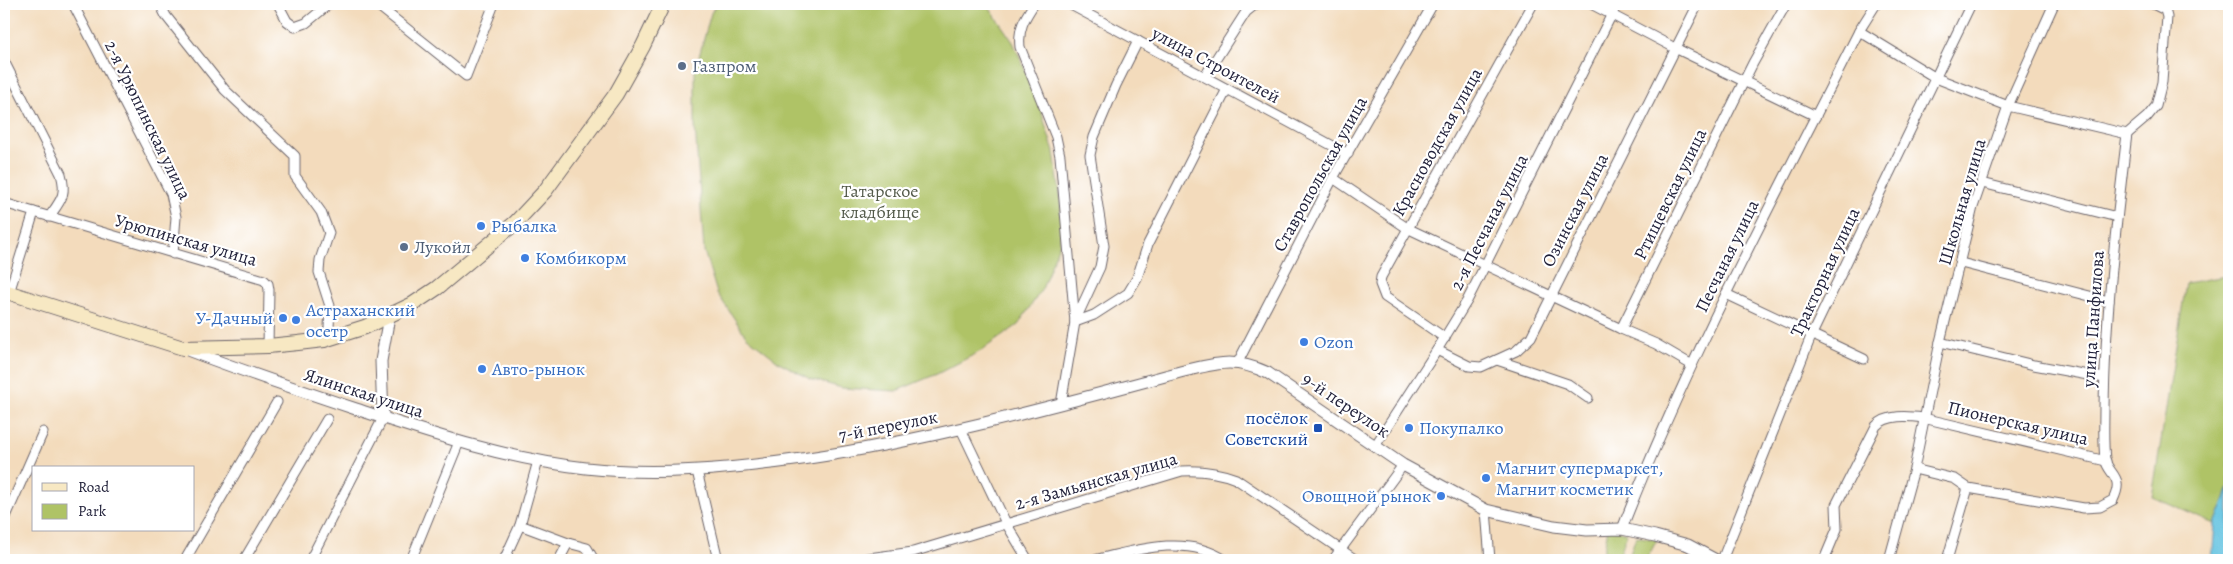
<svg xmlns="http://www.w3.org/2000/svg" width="2233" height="564" viewBox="0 0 2233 564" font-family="Alegreya,serif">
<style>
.green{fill:#afc366;stroke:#687250}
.water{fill:#63c3e1;stroke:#42728e}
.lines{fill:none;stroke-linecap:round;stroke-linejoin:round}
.minor-casing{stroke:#6b6368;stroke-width:11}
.tertiary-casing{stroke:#6b6368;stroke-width:13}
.secondary-casing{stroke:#6b6368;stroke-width:16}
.minor{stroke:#fff;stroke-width:9}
.tertiary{stroke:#fff;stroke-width:11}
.secondary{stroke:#f7e8c3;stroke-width:14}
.service-dot{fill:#5c6f8a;stroke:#fff;stroke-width:2}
.shop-dot{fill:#3f7fe0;stroke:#fff;stroke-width:2}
.transit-dot{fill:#1a4fb4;stroke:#fff;stroke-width:2}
.labels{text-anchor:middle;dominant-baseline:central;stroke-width:4.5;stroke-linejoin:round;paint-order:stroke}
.street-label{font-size:18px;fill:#22223b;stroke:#fff}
.service-label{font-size:18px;fill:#4e5e75;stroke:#fff;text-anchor:start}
.park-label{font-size:18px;fill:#535a4a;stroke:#fff}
.shop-label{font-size:18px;fill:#366cbe;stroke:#fff;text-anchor:start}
.transit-label{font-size:18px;fill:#164399;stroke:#fff;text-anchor:end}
</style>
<rect width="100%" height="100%" fill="#fff"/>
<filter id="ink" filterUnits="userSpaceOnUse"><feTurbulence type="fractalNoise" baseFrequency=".02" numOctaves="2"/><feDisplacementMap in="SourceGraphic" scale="10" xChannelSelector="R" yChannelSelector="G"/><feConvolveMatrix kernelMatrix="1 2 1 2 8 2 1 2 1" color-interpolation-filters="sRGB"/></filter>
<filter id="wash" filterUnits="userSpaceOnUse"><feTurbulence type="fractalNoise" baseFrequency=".0096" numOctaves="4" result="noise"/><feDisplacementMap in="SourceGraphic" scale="20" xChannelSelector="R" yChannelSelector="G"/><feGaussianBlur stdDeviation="1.12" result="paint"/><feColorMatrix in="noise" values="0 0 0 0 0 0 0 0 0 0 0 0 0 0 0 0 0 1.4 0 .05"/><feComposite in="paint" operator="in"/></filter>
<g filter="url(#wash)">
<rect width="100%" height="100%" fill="#f3dbbc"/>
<g class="green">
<path d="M716 4H984L991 10 1013 42 1036 95 1054 152 1061 201 1060 242 1042 289 1018 325 979 352 937 374 896 391 842 388 810 379 779 362 746 336 717 293 704 251 695 126V71L711 13Z"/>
<path d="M2229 256V488L2215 524 2152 497 2186 283 2226 276Z"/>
<path d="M1608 528 1627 533 1618 560H1602Z"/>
<path d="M1636 536 1657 540 1646 560H1628Z"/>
</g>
<path class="water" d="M2229 488V560H2212L2215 524Z"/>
</g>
<g filter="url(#ink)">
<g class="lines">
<g class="minor-casing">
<g id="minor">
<path d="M73 4 171 194 176 217 173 254"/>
<path d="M160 4 166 16 225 90 295 156V176L321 212 329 233 320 260 319 272 330 306 329 328 324 340"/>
<path d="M278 4 287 21 295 27 306 23 329 4"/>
<path d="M376 4 466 76 494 4"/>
<path d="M1034 4C1024 19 1018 29 1020 47L1056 137 1060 156 1075 322 1061 404"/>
<path d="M1069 4 1348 154"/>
<path d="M1591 4 1675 48 1816 116"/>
<path d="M1859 31 1936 78 2008 106 2127 134"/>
<path d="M4 61 61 174C67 195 61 200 49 217"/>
<path d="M1205 76 1246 12 1256 4"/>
<path d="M2127 134 2147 117 2156 106 2162 82 2167 17 2165 10 2153 4"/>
<path d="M1333 178 1407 228 1621 329"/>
<path d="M1982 183 2117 217"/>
<path d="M4 203 34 212 9 293"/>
<path d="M34 212 264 280 268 284 269 290 268 346"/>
<path d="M1961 263 2109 301"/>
<path d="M1726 294 1864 359"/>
<path d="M1075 321 1100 267 1104 246 1090 155 1094 137 1116 85 1138 41"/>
<path d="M1075 322 1094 315 1128 293 1137 278 1148 244 1227 89"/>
<path d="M1445 338 1385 297 1380 284 1381 277 1533 4"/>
<path d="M1940 342 2034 365 2104 378"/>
<path d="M1437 350 1469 366 1481 367 1516 351 1531 337 1698 4"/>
<path d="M1497 360 1568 384 1588 398"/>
<path d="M1238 362 1333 178 1433 4"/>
<path d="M1692 365 1656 344 1621 329 1753 63 1786 4"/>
<path d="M961 429 1006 523 1028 560"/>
<path d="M1375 446 1437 350 1467 301 1617 4"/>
<path d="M1914 469 1955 479 1968 488 2084 508 2100 507 2113 500C2125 476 2108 475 2105 459 2103 442 2104 426 2104 409 2105 317 2116 225 2127 134"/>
<path d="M697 471 718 560"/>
<path d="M1486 510 1490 560"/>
<path d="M4 521 43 432"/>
<path d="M520 525 568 543 559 560"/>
<path d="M1622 529C1688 358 1776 195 1859 31L1876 4"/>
<path d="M568 543 587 548 594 560"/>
<path d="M185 560 277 402"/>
<path d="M244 560 327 419"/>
<path d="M310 560 383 418"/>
<path d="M411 560 459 442"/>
<path d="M504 560 520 525 538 461"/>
<path d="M854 560 913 552 1182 471C1201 470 1218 472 1236 479L1356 560"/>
<path d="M1095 560C1136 550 1187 534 1225 560"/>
<path d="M1333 560 1403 465"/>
<path d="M1722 560 1812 334 1971 4"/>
<path d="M1824 560 1837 529 1836 505 1876 426C1887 414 1908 416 1923 418L2106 461"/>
<path d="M1889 560 1914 469 1940 342 1973 207 2008 106 2054 4"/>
<path d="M1947 560 1968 488"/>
</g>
</g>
<g class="tertiary-casing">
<g id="tertiary">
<path d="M185 349C242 371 299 390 356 409 432 434 506 459 586 468 658 476 730 469 802 459 931 440 1058 405 1184 371 1218 363 1234 357 1268 373L1403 465 1486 510 1554 526 1587 530 1622 529 1655 536 1688 545 1716 560"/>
<path d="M383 418 381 361 389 317"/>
</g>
</g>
<g class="secondary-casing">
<path id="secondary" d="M4 291 183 348 268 346 298 343 324 340 365 327 413 304 437 288 515 223 545 191 616 94 643 46 663 4"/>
</g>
<use href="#minor" class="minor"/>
<use href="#tertiary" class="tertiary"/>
<use href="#secondary" class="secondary"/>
</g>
</g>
<g class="service-dot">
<circle cx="682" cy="66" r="5"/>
<circle cx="404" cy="247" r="5"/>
</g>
<g class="shop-dot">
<circle cx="481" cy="226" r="5"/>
<circle cx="525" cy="258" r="5"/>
<circle cx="283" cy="318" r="5"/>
<circle cx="296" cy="320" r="5"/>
<circle cx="1304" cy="342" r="5"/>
<circle cx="482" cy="369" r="5"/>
<circle cx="1409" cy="428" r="5"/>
<circle cx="1486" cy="478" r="5"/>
<circle cx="1441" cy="496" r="5"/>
</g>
<rect class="transit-dot" x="1313" y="423" width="10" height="10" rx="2.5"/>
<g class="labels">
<g class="street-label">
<text transform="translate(1216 65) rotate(28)">улица Строителей</text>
<text transform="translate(148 120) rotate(64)">2-я Урюпинская улица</text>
<text transform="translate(1437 142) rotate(-61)">Красноводская улица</text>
<text transform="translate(1320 174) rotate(-61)">Ставропольская улица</text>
<text transform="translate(1670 194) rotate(-64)">Ртищевская улица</text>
<text transform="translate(1962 202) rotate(-74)">Школьная улица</text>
<text transform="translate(1575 210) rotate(-63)">Озинская улица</text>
<text transform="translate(1489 222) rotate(-63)">2-я Песчаная улица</text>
<text transform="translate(186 240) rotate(16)">Урюпинская улица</text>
<text transform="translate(1727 256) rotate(-64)">Песчаная улица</text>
<text transform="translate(1825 272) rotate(-65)">Тракторная улица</text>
<text transform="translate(2093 319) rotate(-86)">улица Панфилова</text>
<text transform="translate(364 393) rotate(18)">Ялинская улица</text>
<text transform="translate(1346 405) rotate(34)">9-й переулок</text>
<text transform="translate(2018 423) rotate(13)">Пионерская улица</text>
<text transform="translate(888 426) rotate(-11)">7-й переулок</text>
<text transform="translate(1096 481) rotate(-16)">2-я Замьянская улица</text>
</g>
<g class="service-label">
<text x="692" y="66">Газпром</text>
<text x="414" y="247">Лукойл</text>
</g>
<g class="park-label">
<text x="880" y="191">Татарское<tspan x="880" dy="21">кладбище</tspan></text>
</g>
<g class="shop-label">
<text x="491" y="226">Рыбалка</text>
<text x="535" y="258">Комбикорм</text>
<text x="306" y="310">Астраханский<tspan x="306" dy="21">осетр</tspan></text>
<text x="273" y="318" text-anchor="end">У-Дачный</text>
<text x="1314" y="342">Ozon</text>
<text x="492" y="369">Авто-рынок</text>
<text x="1419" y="428">Покупалко</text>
<text x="1496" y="468">Магнит супермаркет,<tspan x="1496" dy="21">Магнит косметик</tspan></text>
<text x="1431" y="496" text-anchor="end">Овощной рынок</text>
</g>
<g class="transit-label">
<text x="1308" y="418">посёлок<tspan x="1308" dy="21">Советский</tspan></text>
</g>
</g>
<rect width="2233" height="564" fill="none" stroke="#fff" stroke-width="20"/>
<rect x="32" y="466" width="162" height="65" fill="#ffffff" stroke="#a7a7b1"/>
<rect x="42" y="483" width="25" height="8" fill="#f7e8c3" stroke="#a7a7b1"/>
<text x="78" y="492" font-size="15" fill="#22223b">Road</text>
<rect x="42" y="504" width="25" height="15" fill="#afc366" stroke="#a7a7b1"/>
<text x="78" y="516" font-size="15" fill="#22223b">Park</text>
</svg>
